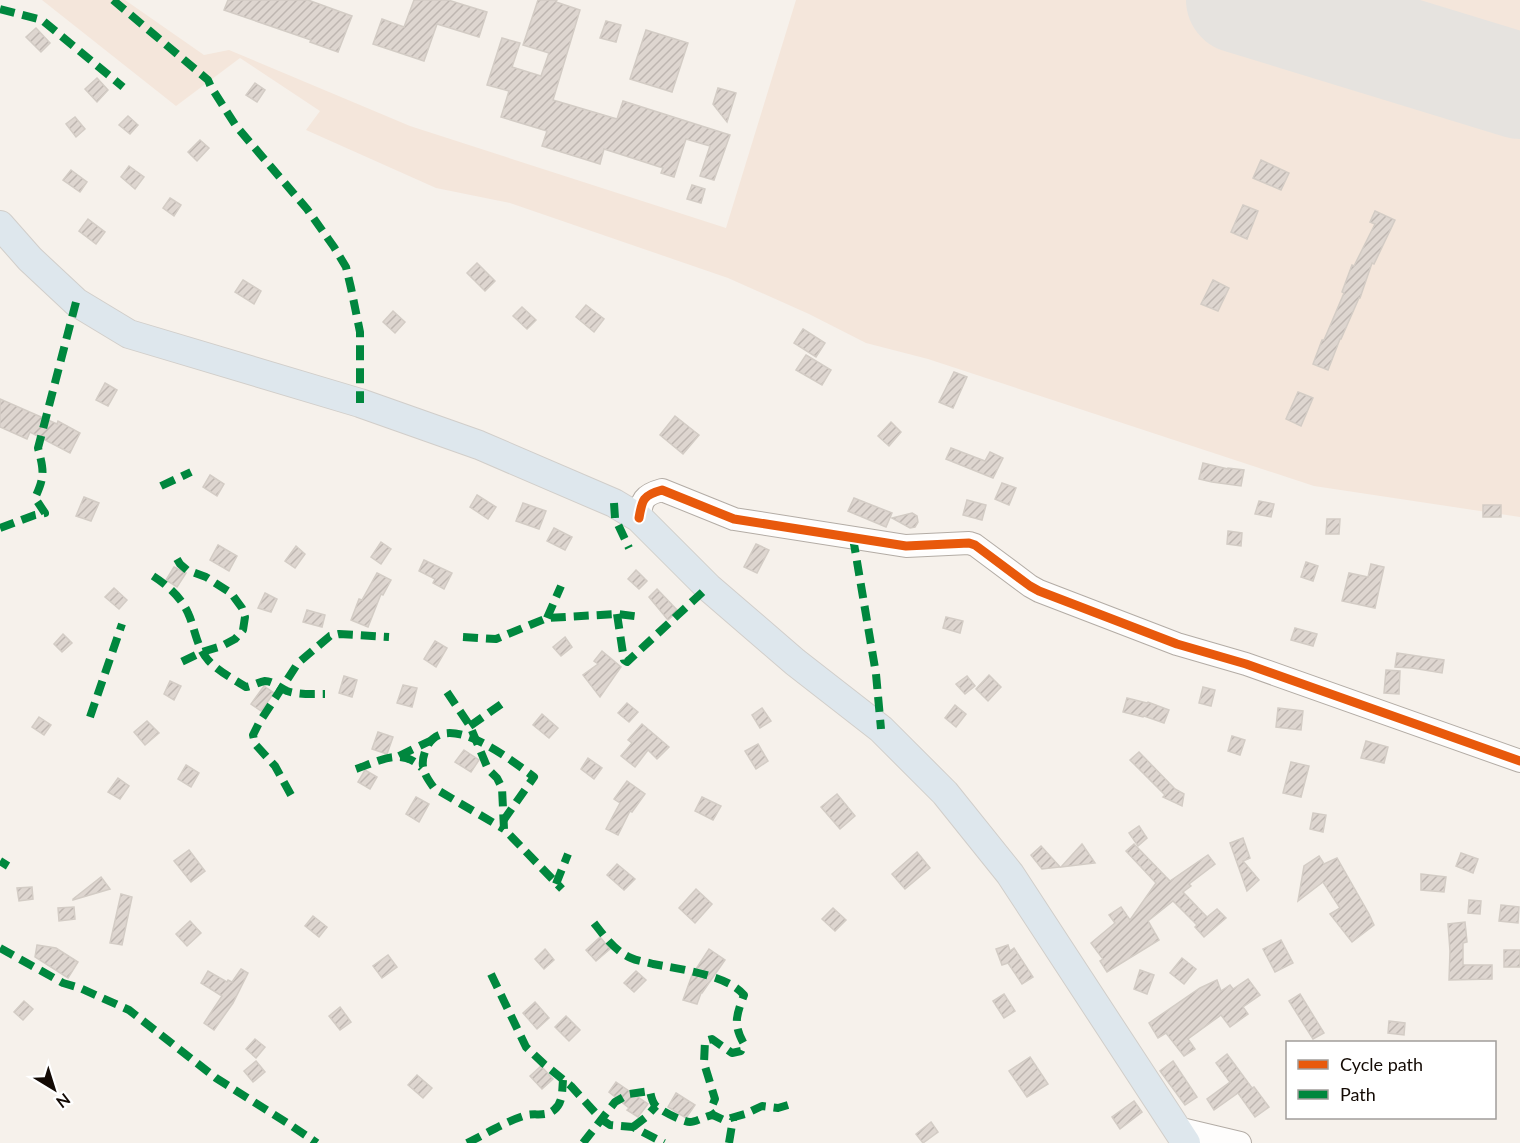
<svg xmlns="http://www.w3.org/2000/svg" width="1520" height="1143" viewBox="0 0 1520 1143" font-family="Lato,sans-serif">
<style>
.built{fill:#f4e6db}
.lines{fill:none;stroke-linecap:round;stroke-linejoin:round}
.runway{stroke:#e6e3df;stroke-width:106}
.building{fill:url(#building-hatch);stroke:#d3ccc5;stroke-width:1.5}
.minor-casing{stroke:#b3aca5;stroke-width:24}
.major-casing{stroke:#d1ceca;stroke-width:30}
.minor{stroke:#fefdfc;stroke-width:22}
.major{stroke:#dee7ed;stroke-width:28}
.quiet{stroke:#00873e;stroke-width:8;stroke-dasharray:15 8;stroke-linecap:butt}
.cycleway-casing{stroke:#fff;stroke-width:13}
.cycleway{stroke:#e8590c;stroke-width:9}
</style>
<defs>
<pattern id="building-hatch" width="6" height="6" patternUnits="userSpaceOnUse" patternTransform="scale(1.5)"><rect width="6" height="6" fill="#ded6d0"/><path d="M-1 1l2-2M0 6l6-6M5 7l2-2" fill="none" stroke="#beb6b1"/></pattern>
</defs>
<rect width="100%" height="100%" fill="#f6f1eb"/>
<path class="built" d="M42 0H125L204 55 229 50 410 126 726 228 796 0H1520V517L1314 486 928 359 866 343 809 314 728 278 510 203 436 188 306 130 320 111 240 58 176 106Z"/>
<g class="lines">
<path class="runway" d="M1239 0 1520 86"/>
</g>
<g class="building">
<path d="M228 0H308L352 16 338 52 310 42 311 40 224 10Z"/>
<path d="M414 0H448L487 12 479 37 437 24 424 61 373 44 382 19 404 27Z"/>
<path d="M538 0H557L556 2 580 10 553 100 617 119 623 101 730 135 714 180 700 176 710 146 686 139 674 177 661 173 663 168 604 149 600 164 542 146 547 131 501 117 509 91 487 85 502 38 520 43 512 67 541 76 549 53 523 45Z"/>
<path d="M606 21 621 25 616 42 600 38Z"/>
<path d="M36 28 50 43 41 52 26 37Z"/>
<path d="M646 30 688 43 672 92 630 79Z"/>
<path d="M97 78 108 90 97 102 85 89Z"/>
<path d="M255 83 265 90 257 102 246 95Z"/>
<path d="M718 88 736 93 727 122 713 104Z"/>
<path d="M128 116 138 125 130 134 119 125Z"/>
<path d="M75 117 85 129 76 137 66 124Z"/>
<path d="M200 140 209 148 197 161 188 152Z"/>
<path d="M1261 160 1289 173 1281 190 1253 178Z"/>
<path d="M129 166 144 177 135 189 121 177Z"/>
<path d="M71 170 87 182 80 192 63 180Z"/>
<path d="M692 185 705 189 701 203 687 199Z"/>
<path d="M170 198 181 205 174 216 163 208Z"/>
<path d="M1243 205 1258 211 1247 239 1231 232Z"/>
<path d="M1375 211 1395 220 1374 264 1372 263 1360 298H1359L1341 339H1340L1328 370 1313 364 1322 340H1324L1344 293 1342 292 1352 265 1354 266 1375 224 1370 222Z"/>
<path d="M88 219 105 232 96 244 79 231Z"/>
<path d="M477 263 495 281 485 291 467 273Z"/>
<path d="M243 280 261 291 254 304 235 292Z"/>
<path d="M1213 280 1229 288 1218 311 1201 304Z"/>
<path d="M586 305 604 319 594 332 576 317Z"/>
<path d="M522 307 536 320 527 329 513 316Z"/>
<path d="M393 311 405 322 395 333 383 322Z"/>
<path d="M803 329 825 343 816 357 794 343Z"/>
<path d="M806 355 831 370 822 385 796 370Z"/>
<path d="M954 372 967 377 953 408 939 402Z"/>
<path d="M105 383 117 390 108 406 96 400Z"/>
<path d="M1298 392 1313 398 1301 426 1286 419Z"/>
<path d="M0 399 57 424 58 421 80 433 70 453 30 432 27 439 0 427Z"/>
<path d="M675 416 699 435 683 454 660 435Z"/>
<path d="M891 422 901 432 889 446 878 436Z"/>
<path d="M951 448 985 461 990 452 1003 458 993 478 946 459Z"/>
<path d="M1203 463 1228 469V468L1244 470 1241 486 1212 482 1199 479Z"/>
<path d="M210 475 224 484 217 496 203 487Z"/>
<path d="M1002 483 1016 488 1009 505 995 499Z"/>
<path d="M477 495 496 507 488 519 470 507Z"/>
<path d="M84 497 99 503 91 521 76 516Z"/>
<path d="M854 498 892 513 886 527 848 511Z"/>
<path d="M967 500 986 505 982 520 963 515Z"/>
<path d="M1259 501 1274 504 1271 517 1255 514Z"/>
<path d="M523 503 546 511 539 529 516 521Z"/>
<rect x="1483" y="505" width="18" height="12"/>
<path d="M912 513 917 516 918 522 915 527 910 528 892 518Z"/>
<path d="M1327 519H1340L1339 534H1326Z"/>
<path d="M554 528 572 537 565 550 547 541Z"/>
<path d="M1228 531 1242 533 1241 546 1227 544Z"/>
<path d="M381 542 391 549 381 564 371 557Z"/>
<path d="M756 544 769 550 757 573 744 567Z"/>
<path d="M218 545 237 556 229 571 210 560Z"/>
<path d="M296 546 305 554 295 568 285 561Z"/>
<path d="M424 560 452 573 444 589 433 583 435 579 419 571Z"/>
<path d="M1306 562 1318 566 1313 581 1301 577Z"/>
<path d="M1371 564 1384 567 1375 608 1342 601 1349 573 1368 577Z"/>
<path d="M174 567 186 573 177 587 166 580Z"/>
<path d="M636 570 647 581 639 589 628 579Z"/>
<path d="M377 573 391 580 383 595 381 594 368 627 351 620 359 599 362 600Z"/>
<path d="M114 588 127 600 119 609 105 597Z"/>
<path d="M657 589 678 611 668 620 649 597Z"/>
<path d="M265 593 277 599 271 612 258 608Z"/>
<path d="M307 610 325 615 322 627 303 622Z"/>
<path d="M946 617 963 621 960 633 943 628Z"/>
<path d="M1295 628 1317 634 1313 646 1291 640Z"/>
<path d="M63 634 72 643 62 652 54 644Z"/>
<path d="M565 637 572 647 561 656 553 647Z"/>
<path d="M435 641 447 648 436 667 424 659Z"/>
<path d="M602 651 621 667 600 697 583 675 598 664 594 661Z"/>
<path d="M1397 653 1444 660 1442 673 1412 668 1395 667Z"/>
<path d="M1386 670 1400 671 1399 694 1384 693Z"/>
<path d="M989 675 1001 687 988 701 976 689Z"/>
<path d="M344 676 357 680 352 697 339 693Z"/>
<path d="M967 676 975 686 965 694 956 684Z"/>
<path d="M170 681 181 686 174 700 164 694Z"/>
<path d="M403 685 417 688 412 707 397 703Z"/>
<path d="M264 686 274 693 261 711 251 704Z"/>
<path d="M1203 687 1215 690 1211 706 1199 703Z"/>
<path d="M1127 698 1147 703 1148 702 1169 710 1164 723 1144 716 1143 717 1123 712Z"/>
<path d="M627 703 638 712 629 722 618 713Z"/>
<path d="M955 705 966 714 956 727 945 718Z"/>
<path d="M762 708 771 721 760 728 752 715Z"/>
<path d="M1278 708 1303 711 1301 730 1276 727Z"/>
<path d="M542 714 558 728 549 738 533 725Z"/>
<path d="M39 717 51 725 44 735 32 727Z"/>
<path d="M147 721 159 733 145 745 134 732Z"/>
<path d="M642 724 669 747 657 759 648 750 635 767 621 756 632 743 628 740Z"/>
<path d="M378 732 393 737 387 754 372 749Z"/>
<path d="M1232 736 1245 740 1240 755 1228 751Z"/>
<path d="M1366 741 1388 747 1384 763 1361 758Z"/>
<path d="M758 744 768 761 756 769 745 751Z"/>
<path d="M464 750 479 760 471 772 455 762Z"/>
<path d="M1139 752 1175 789 1184 794 1182 806 1163 797 1165 795 1130 760Z"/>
<path d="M588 758 602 768 594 779 581 769Z"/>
<path d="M1291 762 1309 766 1301 797 1283 793Z"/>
<path d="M186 765 199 773 191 787 178 779Z"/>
<path d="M365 770 377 777 370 789 358 782Z"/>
<path d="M118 778 129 786 120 799 108 792Z"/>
<path d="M627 781 645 794 632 812 630 811 618 835 606 829 620 803 614 799Z"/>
<path d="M837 794 855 816 840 829 821 807Z"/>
<path d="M416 797 429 804 419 822 406 814Z"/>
<path d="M702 797 721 806 713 820 695 811Z"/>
<path d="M1313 813 1326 815 1323 832 1310 829Z"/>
<path d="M1139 826 1147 838 1138 846 1129 833Z"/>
<path d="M1243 838 1250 858 1243 861 1259 880 1247 891 1230 843Z"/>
<path d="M1082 844 1095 863 1061 867Z"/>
<path d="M1134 844 1170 881 1208 855 1215 864 1189 884 1191 886 1183 892 1207 917 1217 909 1226 918 1204 937 1195 927 1197 925 1173 901 1148 921 1159 940 1107 972 1100 961 1103 959 1091 943 1115 923 1109 915 1121 907 1130 920 1156 883 1126 851Z"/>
<path d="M1041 846 1060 867 1042 869 1031 855Z"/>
<path d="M189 850 205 871 191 882 174 861Z"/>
<path d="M917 852 930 868 905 889 892 874Z"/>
<path d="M1461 853 1478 859 1473 873 1456 866Z"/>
<path d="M1319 856 1324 864 1337 858 1369 914 1374 925 1352 942 1330 914 1340 908 1323 882 1298 901 1304 866Z"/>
<path d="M617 864 635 879 624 890 607 875Z"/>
<path d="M1421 874 1446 877 1444 892 1421 890Z"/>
<path d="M101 877 110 889 73 900V899Z"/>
<path d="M32 887 33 899 19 901 17 888Z"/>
<path d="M696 889 712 904 695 923 679 908Z"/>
<path d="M121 894 132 897 122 945 110 943Z"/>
<path d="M1469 900 1481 901 1480 914 1468 913Z"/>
<path d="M1501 905 1519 907 1518 923 1499 921Z"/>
<path d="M74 907 75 919 59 921 58 908Z"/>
<path d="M833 908 846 920 835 931 822 919Z"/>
<path d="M313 916 327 927 319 937 305 926Z"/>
<path d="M190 921 201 933 187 946 176 934Z"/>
<path d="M1465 922 1467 942 1463 943V965H1492V979L1449 980 1450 951 1448 924Z"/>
<path d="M600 937 610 949 596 961 586 950Z"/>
<path d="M1281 940 1293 963 1275 972 1263 949Z"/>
<path d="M37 945 56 948 78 962 68 978 35 957Z"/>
<path d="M1008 945 1010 951 1014 948 1033 977 1022 984 1008 963 1002 965 996 949Z"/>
<path d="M545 949 554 960 544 969 535 959Z"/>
<path d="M709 949 725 960 702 993H701L697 1004 683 1000 692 975Z"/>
<rect x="1504" y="950" width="16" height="17"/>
<path d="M388 955 397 967 382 978 373 966Z"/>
<path d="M1182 958 1196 969 1184 984 1170 973Z"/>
<path d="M241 969 248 973 233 1003 214 1030 204 1023 222 996 201 983 208 971 227 982 228 980 232 982Z"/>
<path d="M1140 970 1154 975 1147 994 1134 989Z"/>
<path d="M636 971 646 980 634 992 624 983Z"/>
<path d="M1248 979 1260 995 1243 1007 1248 1014 1230 1027 1221 1015 1188 1039 1195 1049 1184 1056 1166 1033 1158 1038 1149 1023 1200 988 1217 980 1221 991 1230 985 1233 989Z"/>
<path d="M1004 994 1015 1011 1004 1018 993 1001Z"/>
<path d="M1300 994 1324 1033 1313 1039 1289 1001Z"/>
<path d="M24 1001 33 1009 23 1020 14 1012Z"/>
<path d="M535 1002 549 1018 537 1029 523 1013Z"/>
<path d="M340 1007 351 1022 340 1030 329 1016Z"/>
<path d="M566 1016 580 1030 569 1041 555 1027Z"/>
<path d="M1389 1021 1405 1023 1404 1035 1388 1033Z"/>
<path d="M255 1039 265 1047 256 1058 246 1049Z"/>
<path d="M1227 1054 1252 1088 1254 1087 1269 1107 1255 1117 1238 1093 1214 1110 1207 1099 1230 1082 1216 1063Z"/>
<path d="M1030 1057 1048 1084 1027 1097 1009 1071Z"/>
<path d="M256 1061 265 1072 253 1082 244 1071Z"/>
<path d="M1173 1061 1197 1097 1185 1105 1160 1071Z"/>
<path d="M541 1066 553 1079 542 1089 530 1076Z"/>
<path d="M417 1075 432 1088 423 1098 408 1085Z"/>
<path d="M616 1082 648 1104 638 1117 627 1110 629 1108 609 1092Z"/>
<path d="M676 1093 695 1105 686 1118 668 1107Z"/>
<path d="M1134 1101 1142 1112 1120 1129 1112 1117Z"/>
<path d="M931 1122 938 1132 923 1143 916 1134Z"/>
</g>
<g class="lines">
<g class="minor-casing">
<g id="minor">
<path d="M639 518C642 500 643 495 662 490L734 519 906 546 969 543 975 545 1030 586 1039 591 1177 644 1246 664 1520 761"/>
<path d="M1177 1128 1240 1143"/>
</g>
</g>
<g class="major-casing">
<path id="major" d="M0 225 30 259 76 302 129 334 360 403 479 445 614 503 639 518 708 587 795 662 881 729 945 793 1010 874 1186 1143"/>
</g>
<use href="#minor" class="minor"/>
<use href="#major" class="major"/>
<g class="quiet">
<path d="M113 0 208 80 211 87 236 126 307 209 334 247 346 267 351 288 360 332V403"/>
<path d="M0 9 42 20 123 87"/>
<path d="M161 486 191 472"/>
<path d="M614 503 615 518 629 548"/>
<path d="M0 528 35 515 45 513 35 498C45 476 44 471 38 448L76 302"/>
<path d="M853 538 876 674 881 729"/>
<path d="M177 559 180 564 187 570 206 577 231 593 242 608 245 617 243 630 235 639 222 646 202 652 179 663"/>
<path d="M153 576C167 585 181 597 188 613 195 628 196 646 208 660 218 671 233 679 246 687 252 686 259 682 265 681 273 681 280 688 287 691 299 695 313 694 325 694"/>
<path d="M617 614 624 660 627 662 708 587"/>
<path d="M547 618 561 586"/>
<path d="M463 637 496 639 547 618 617 614 642 617"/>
<path d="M447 692 470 726 488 769 497 778 502 788 504 829 562 889"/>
<path d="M90 717 122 624"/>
<path d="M470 726 507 700"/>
<path d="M399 756 432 740"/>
<path d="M356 769C379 761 402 747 422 768"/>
<path d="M291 795 275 766 255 744 253 735 259 723 298 663 330 636 339 634 389 637"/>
<path d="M503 821 534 777C514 762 444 706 426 749 419 766 424 774 434 788L504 829"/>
<path d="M0 861 8 866"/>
<path d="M556 884 568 854"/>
<path d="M594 923C605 937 615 951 631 958 638 961 646 962 653 964 679 969 728 975 744 995 736 1016 733 1024 744 1044L741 1051 732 1053 712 1039 705 1041 704 1063 715 1099 710 1111 713 1115 724 1120 745 1114 762 1106 778 1108 788 1105"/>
<path d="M0 948 63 983 80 988 129 1010 216 1078 289 1124 317 1143"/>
<path d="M491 974 526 1047 544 1064 571 1086 601 1119 610 1125 633 1127 664 1143"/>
<path d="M633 1127 646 1117 656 1106"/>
<path d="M467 1143C486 1134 506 1121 527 1115 536 1113 546 1117 554 1110 563 1103 562 1091 563 1080"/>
<path d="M583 1143 615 1102 629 1094 650 1091C651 1096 652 1101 655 1105 659 1110 683 1122 690 1122 696 1122 705 1116 713 1115"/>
<path d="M729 1143 733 1119"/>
</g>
<g class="cycleway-casing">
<path id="cycleway" d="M639 518C642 500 643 495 662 490L734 519 906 546 969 543 975 545 1030 586 1039 591 1177 644 1246 664 1520 761"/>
</g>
<use href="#cycleway" class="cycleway"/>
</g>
<rect x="1286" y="1041" width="210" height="78" fill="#ffffff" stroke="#a19d9b" stroke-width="1.5"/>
<rect x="1298" y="1060" width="30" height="9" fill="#e8590c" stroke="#a19d9b" stroke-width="1.5"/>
<text x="1340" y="1071" font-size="18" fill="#130a04">Cycle path</text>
<rect x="1298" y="1090" width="30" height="9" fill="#00873e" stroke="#a19d9b" stroke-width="1.5"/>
<text x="1340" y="1101" font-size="18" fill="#130a04">Path</text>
<g transform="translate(54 1089) rotate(142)" stroke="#ffffff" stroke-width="4.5" paint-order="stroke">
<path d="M0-4.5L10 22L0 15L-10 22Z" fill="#130a04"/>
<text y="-9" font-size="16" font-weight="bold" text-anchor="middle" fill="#130a04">N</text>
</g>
</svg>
